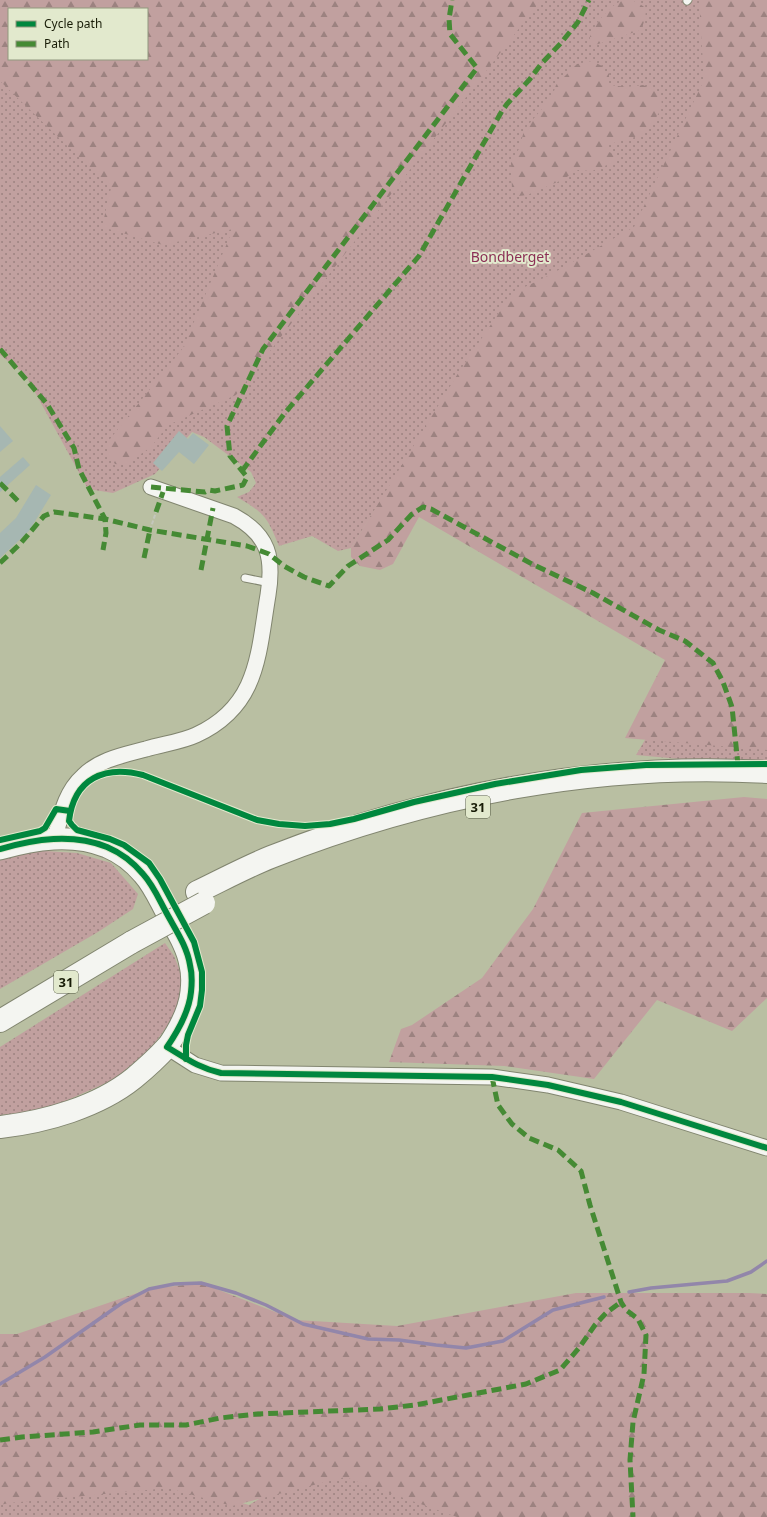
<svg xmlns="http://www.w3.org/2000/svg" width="767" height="1517" viewBox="0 0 767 1517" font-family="'Noto Sans',sans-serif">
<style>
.grass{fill:url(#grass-dots);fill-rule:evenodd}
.forest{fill:url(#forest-firs);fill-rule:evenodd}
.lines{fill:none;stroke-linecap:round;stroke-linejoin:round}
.stream{stroke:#9286aa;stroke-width:3.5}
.building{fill:#a6b7b2}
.lane-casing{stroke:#81856f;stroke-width:9}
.street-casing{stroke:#81856f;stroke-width:17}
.secondary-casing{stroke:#81856f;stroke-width:23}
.highway-casing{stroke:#81856f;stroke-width:24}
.path{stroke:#c4c7bd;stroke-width:2;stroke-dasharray:4 2;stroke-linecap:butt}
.lane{stroke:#f4f5f1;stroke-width:7}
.street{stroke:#f4f5f1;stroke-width:15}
.secondary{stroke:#f4f5f1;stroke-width:21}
.highway{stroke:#f4f5f1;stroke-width:22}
.highway-bridge-casing{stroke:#81856f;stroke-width:24;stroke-linecap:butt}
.highway-bridge{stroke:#f4f5f1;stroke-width:22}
.quiet{stroke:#458a34;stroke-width:5;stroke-dasharray:10 5;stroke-linecap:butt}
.cycleway-casing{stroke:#e2e9cd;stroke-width:8}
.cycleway{stroke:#00873e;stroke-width:6}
.labels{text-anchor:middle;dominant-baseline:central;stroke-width:4;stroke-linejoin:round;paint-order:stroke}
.shield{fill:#e2e9cd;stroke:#555a42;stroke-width:1}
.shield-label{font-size:13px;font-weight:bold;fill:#181c07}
.park-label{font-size:14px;fill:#8b3055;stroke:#e2e9cd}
</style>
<defs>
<pattern id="grass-dots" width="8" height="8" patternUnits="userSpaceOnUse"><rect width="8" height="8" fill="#c1a09f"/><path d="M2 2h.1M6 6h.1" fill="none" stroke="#9c8280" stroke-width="1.8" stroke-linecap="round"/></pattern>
<pattern id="forest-firs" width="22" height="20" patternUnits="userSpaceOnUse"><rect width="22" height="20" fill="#c1a09f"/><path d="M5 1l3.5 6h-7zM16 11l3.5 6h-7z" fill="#9c8280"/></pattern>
</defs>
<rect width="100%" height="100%" fill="#b9bfa2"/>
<g class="grass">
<path d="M0 0H767V767L636 755 705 639 391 484 351 548 338 551 312 536 279 546C267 516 264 513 237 497L249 492 256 483 251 472 204 437 192 432 155 474 113 493 88 489 25 374 0 355ZM9 9H147V59H9Z"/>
<path d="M29 850 77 853 111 863 138 894 133 909 98 932 0 989V860Z"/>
<path d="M165 943 174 956 182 976 180 1000 171 1021 151 1048 115 1079 43 1111 0 1115V1047Z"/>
<path d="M325 1466 480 1517H0V1486L170 1482 249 1505 281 1486Z"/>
</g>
<g class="forest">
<path d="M0 0H541L236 395 168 425 151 447 125 465 115 464 109 455 106 444 183 348 233 229 163 245 102 227 111 188 0 81ZM9 9H147V59H9Z"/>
<path d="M625 0C634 0 639 2 646 9L645 19 641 30 595 45 592 44C590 40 589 38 591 34 595 23 613 2 625 0Z"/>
<path d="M699 0H767V750L625 738 665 660 419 517 393 564 380 570 360 566 351 557V548L457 375 512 293 548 276 634 227 704 80Z"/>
<path d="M592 61 602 66 605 75 609 73V85L627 87 643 85 660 93C663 105 662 109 655 119 653 123 650 127 648 130 639 139 620 139 609 145V152L619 156 612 163 592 171 578 170 562 180 527 195 518 196 512 190 511 163 520 147 524 130 552 97 556 85 577 64Z"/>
<path d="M744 797 767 799V998L732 1031 657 1000 594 1079 504 1066 389 1062 401 1029 412 1025 482 978 533 909 582 813Z"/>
<path d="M201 1283 296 1320 397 1326 576 1293H749L767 1294V1517H457L345 1477 232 1506 168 1488 9 1503 0 1505V1334H17L149 1289Z"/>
</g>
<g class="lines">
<g class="stream">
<path d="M629 1292 651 1288 727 1281 751 1272 767 1261"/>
<path d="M0 1384 45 1357 122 1303 149 1289 174 1284 201 1283 236 1293 266 1305 303 1324 368 1339 399 1340 436 1345 466 1348 503 1341 553 1310 604 1297"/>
</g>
</g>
<g class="building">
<path d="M0 426 13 441 0 452Z"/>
<path d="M179 431 188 439 193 433 209 445 194 464 179 452 162 471 153 463Z"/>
<path d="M23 457 30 465 0 492V477Z"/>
<path d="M36 485 51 495 29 531 0 558V533L16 518Z"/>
</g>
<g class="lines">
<g class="lane-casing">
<g id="lane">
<path d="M687 1 688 0"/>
<path d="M245 578 270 583"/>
</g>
</g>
<g class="street-casing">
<g id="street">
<path d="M55 838C61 815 65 792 83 776 100 759 124 755 146 749 162 744 181 742 196 735 259 706 258 654 268 595 274 558 269 535 234 516L151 487"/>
<path d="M167 1047 195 1065 221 1073 492 1077 548 1085 621 1102 767 1148"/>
</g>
</g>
<g class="secondary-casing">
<path id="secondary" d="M0 849C35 839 72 833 107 847 121 853 133 862 143 874 153 885 159 899 166 912 175 929 187 946 190 965 192 973 192 983 191 992 189 1012 178 1031 167 1047"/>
</g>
<g class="highway-casing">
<g id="highway">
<path d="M197 892C222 880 246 867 271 857 428 795 598 762 767 772"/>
<path d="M0 1021 132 942"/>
<path d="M0 1127C45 1122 98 1107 134 1078 146 1068 157 1058 167 1047"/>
</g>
</g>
<path class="path" d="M150 530 156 512"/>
<use href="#lane" class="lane"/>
<use href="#street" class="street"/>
<use href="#secondary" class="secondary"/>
<use href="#highway" class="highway"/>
<g class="highway-bridge-casing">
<path id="highway-bridge" d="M132 942 204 903"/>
</g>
<use href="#highway-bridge" class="highway-bridge"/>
<g class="quiet">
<path d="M0 349 47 404 74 448 79 469 105 519 106 533 103 550"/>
<path d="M242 471 284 414 419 256 502 111 507 104 530 79 542 63 561 43 578 22 589 0"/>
<path d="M0 483 19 502"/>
<path d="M151 487 205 492 209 490 215 491 243 485 247 477 230 456 227 426 263 349 477 68 450 34 449 19 452 0"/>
<path d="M156 512 163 492"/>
<path d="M144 558 150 530"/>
<path d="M0 563 20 544 44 516 54 512 105 519 150 530 247 546 269 554 284 566 304 577 329 586 348 566 388 540 412 514 423 507 431 509 532 564 593 593 659 630 685 641 713 663 723 682 732 707 738 765"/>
<path d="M201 570 213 508"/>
<path d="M492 1077 498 1105 512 1124 529 1138 558 1150 581 1171 590 1205 621 1302 626 1310 638 1319 646 1335 644 1374 633 1422 630 1460 633 1517"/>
<path d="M0 1440 22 1437 93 1432 140 1425H186L220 1418 257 1414 380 1409 415 1405 526 1384 560 1370 579 1348 595 1325 606 1313 621 1302"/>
</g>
<g class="cycleway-casing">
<g id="cycleway">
<path d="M0 840 40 831 45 828 56 809 70 811"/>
<path d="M0 849C35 839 72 833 107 847 121 853 133 862 143 874 153 885 159 899 166 912 175 929 187 946 190 965 192 973 192 983 191 992 189 1012 178 1031 167 1047 187 1059 199 1068 221 1073L492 1077 548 1085 621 1102 767 1148"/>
<path d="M186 1059V1045L188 1035 200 1006 202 990V972L194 942 160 879 149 863 124 845 110 839 77 830 72 825 69 821C74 778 105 765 143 775L257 820 279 824 305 826 330 824 354 819 414 802 495 784 581 770 646 765 767 764"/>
</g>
</g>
<use href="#cycleway" class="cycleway"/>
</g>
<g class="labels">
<g class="shield">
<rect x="466" y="796" width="24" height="22" rx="3"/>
<rect x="54" y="971" width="24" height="22" rx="3"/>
</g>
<g class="shield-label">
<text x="478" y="807">31</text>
<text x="66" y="982">31</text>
</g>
<g class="park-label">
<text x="510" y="256">Bondberget</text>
</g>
</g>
<rect x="8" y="8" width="140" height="52" fill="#e2e9cd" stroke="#91977e"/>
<rect x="16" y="21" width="20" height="6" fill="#00873e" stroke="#91977e"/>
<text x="44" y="28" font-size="12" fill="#181c07">Cycle path</text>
<rect x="16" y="41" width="20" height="6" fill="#458a34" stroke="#91977e"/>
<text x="44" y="48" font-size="12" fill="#181c07">Path</text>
</svg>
